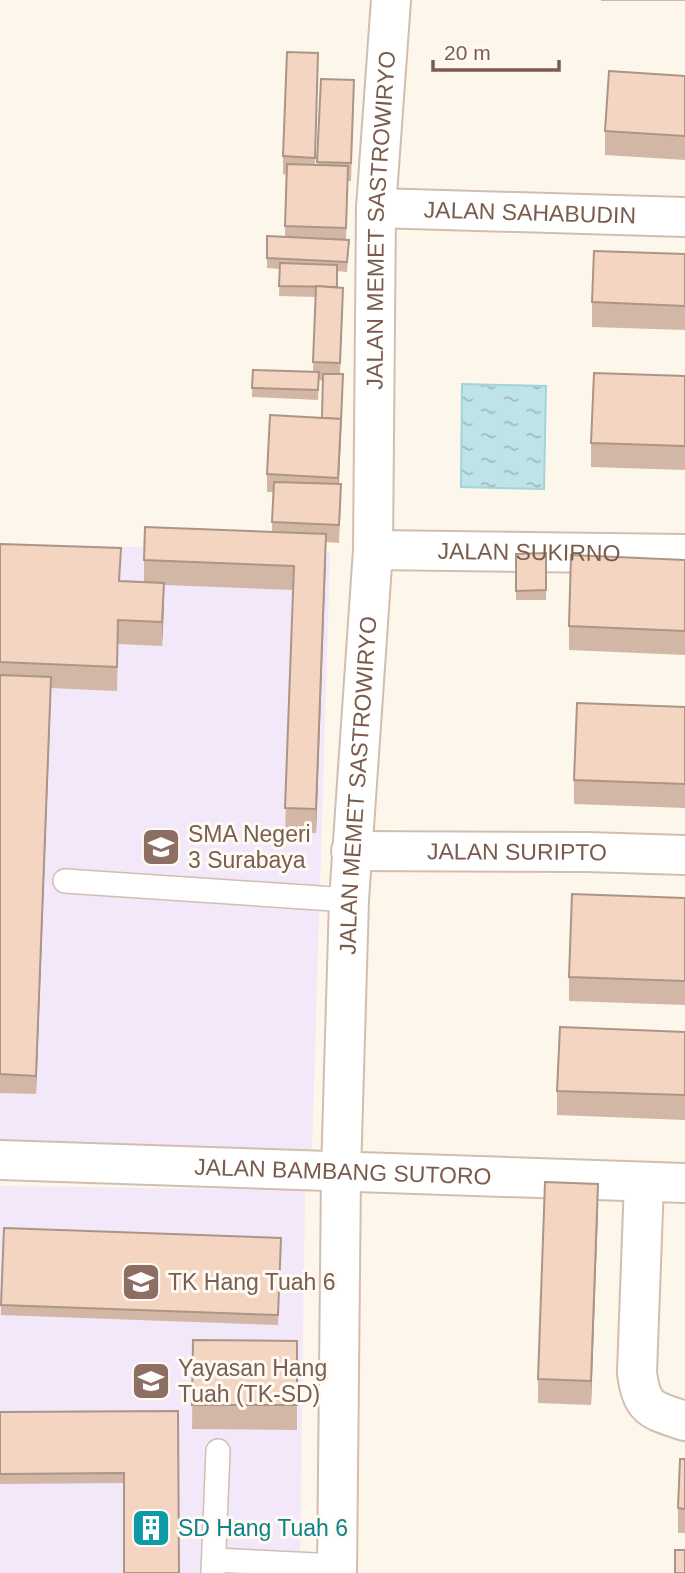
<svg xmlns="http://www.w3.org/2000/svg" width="685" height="1573" viewBox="0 0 685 1573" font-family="Helvetica,sans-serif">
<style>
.education{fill:#f3e7fa}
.water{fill:url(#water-ripples);stroke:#a3d3db;stroke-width:2}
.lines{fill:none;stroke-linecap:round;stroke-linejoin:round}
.service-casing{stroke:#d1beaf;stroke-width:26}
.minor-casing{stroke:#d1beaf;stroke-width:42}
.service{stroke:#fff;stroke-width:23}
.minor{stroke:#fff;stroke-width:38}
.wall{fill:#d2b7a6}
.shaded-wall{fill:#ab9587}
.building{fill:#f4d5c1;stroke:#ab9587;stroke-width:2}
.labels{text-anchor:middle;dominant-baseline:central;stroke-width:6;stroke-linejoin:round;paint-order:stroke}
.street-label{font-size:23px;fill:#7b5c4c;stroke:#fffaf2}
.education-label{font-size:23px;fill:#785e54;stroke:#fffaf2;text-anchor:start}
.culture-label{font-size:23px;fill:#0d838f;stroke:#fffaf2;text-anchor:start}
</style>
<defs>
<pattern id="water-ripples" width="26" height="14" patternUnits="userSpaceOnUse" patternTransform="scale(1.75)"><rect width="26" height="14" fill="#bee3e9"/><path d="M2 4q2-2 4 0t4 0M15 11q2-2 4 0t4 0" fill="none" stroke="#9fbbbf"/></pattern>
</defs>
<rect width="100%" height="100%" fill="#fdf6eb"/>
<g class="education">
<path d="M0 543 330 553 312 1150 0 1141Z"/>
<path d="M0 1186 305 1190 300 1573H0Z"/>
</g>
<path class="water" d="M462 384 546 386 544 489 461 487Z"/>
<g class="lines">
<g class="service-casing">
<g id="service">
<path d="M65 881 349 900"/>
<path d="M214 1560 337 1566"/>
<path d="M213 1573 218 1451"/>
</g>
</g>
<g class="minor-casing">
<g id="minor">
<path id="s1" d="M376 208 685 217"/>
<path id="s2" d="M373 550 685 554"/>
<path id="s3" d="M351 851 587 852 685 855"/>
<path id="s4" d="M0 1160 685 1183"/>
<path d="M644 1182 637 1373C642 1410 652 1410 685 1421"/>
<path id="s5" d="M337 1573 341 1173 349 900 373 550 376 208 391 0"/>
</g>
</g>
<use href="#service" class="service"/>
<use href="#minor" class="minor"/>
</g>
<g class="wall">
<rect x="601" y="0" width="84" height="1"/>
<path d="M318 71 315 165H317L321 79 354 99 351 181H348L346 240 349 249 347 272 337 271V287L343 306 340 374 343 384 339 484 341 502 339 543 326 542 316 833 285 832 293 590 164 585 162 646 118 644 117 691 51 688 36 1094 0 1093V544L120 581 144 582V560L272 532 273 492H267V474L322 418 323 381 319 380 318 400 252 397 253 370 313 372 316 297 279 296 280 269 267 268V258L285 237 286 175 283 174V156Z"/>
<path d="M685 76V160L605 155V131Z"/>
<path d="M685 254V330L592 327V302Z"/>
<path d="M685 376V470L591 467V443Z"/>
<path d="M546 553V600H516V554Z"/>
<path d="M685 560V655L569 650V626Z"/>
<path d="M685 707V808L574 804V780Z"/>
<path d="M685 898V1005L569 1001V977Z"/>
<path d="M685 1032V1120L557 1115V1091Z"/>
<path d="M598 1209 591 1405 538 1403V1379Z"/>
<path d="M281 1238 278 1325 1 1315V1305Z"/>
<path d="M193 1340 297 1341V1430L192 1429Z"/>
<path d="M178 1411 124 1483 0 1484V1412Z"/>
<path d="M685 1459V1533H678V1508Z"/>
</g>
<g class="shaded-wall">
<path d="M343 374 341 437 338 496V478Z"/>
<path d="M326 534V558L316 833V809Z"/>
<path d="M164 583V607L162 646V622Z"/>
<path d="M51 677V695L36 1094V1076Z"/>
<path d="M598 1184V1209L591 1405V1381Z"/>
</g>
<g class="building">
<path d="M287 52 318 53 315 158 283 156Z"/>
<path d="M609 71 685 76V136L605 131Z"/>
<path d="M321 79 354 80 351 163 317 162Z"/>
<path d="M287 164 348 166 346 228 285 226Z"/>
<path d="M267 236 349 240 347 262 267 258Z"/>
<path d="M594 251 685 254V306L592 302Z"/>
<path d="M280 263 337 265V287L279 286Z"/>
<path d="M316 286 343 288 340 363 313 362Z"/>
<path d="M253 370 319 372 318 390 252 388Z"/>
<path d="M594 373 685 376V446L591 443Z"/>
<path d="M323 374H343L341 421V419L322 418Z"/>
<path d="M270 415 341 419 338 478 267 474Z"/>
<path d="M274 482 341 484 339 525 272 522Z"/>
<path d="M145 527 326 534 316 809 285 808 294 566 144 560Z"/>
<path d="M0 544 121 548 119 581 164 583 162 622 118 620 117 667 0 662Z"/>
<path d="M546 553V590L516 591V554Z"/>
<path d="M571 555 685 560V631L569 626Z"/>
<path d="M0 675 51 677 36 1076 0 1074Z"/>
<path d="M577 703 685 707V784L574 780Z"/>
<path d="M572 894 685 898V981L569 977Z"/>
<path d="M560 1027 685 1032V1095L557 1091Z"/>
<path d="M545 1182 598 1184 591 1381 538 1379Z"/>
<path d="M4 1228 281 1238 278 1315 1 1305Z"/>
<path d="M193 1340 297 1341V1405H192Z"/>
<path d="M178 1411 179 1573H124V1473L0 1474V1412Z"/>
<path d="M680 1459H685V1509L678 1508Z"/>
<rect x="675" y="1550" width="10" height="23"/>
</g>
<defs>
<g id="school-square" transform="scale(2.0125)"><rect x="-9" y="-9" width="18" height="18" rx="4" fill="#8d6e63" stroke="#fffaf2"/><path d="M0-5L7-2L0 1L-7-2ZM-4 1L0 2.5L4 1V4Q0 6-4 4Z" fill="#fff"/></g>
<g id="building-square" transform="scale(2.0125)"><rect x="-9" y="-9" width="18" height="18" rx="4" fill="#0f9aa8" stroke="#fffaf2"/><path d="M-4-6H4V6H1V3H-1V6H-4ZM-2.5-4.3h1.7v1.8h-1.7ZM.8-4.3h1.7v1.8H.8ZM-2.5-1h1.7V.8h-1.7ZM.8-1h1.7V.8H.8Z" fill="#fff"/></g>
</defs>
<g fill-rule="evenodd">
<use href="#school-square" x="161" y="847"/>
<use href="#school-square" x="141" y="1282"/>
<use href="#school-square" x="151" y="1381"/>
<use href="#building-square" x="151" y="1528"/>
</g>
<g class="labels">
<g class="street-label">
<text stroke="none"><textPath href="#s1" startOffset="154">JALAN SAHABUDIN</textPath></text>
<text stroke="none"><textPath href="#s5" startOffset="1354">JALAN MEMET SASTROWIRYO</textPath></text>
<text stroke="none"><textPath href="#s2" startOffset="156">JALAN SUKIRNO</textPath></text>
<text stroke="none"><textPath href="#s5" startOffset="788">JALAN MEMET SASTROWIRYO</textPath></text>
<text stroke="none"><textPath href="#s3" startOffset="166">JALAN SURIPTO</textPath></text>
<text stroke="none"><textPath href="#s4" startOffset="343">JALAN BAMBANG SUTORO</textPath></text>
</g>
<g class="education-label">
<text x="188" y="834">SMA Negeri<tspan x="188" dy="26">3 Surabaya</tspan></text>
<text x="168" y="1282">TK Hang Tuah 6</text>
<text x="178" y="1368">Yayasan Hang<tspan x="178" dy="26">Tuah (TK-SD)</tspan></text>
</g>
<g class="culture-label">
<text x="178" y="1528">SD Hang Tuah 6</text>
</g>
</g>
<path d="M433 60v10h126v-10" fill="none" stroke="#7b5c4c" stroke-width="3.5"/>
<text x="444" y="60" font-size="21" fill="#7b5c4c" stroke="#fffaf2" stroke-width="5" paint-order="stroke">20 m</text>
</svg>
